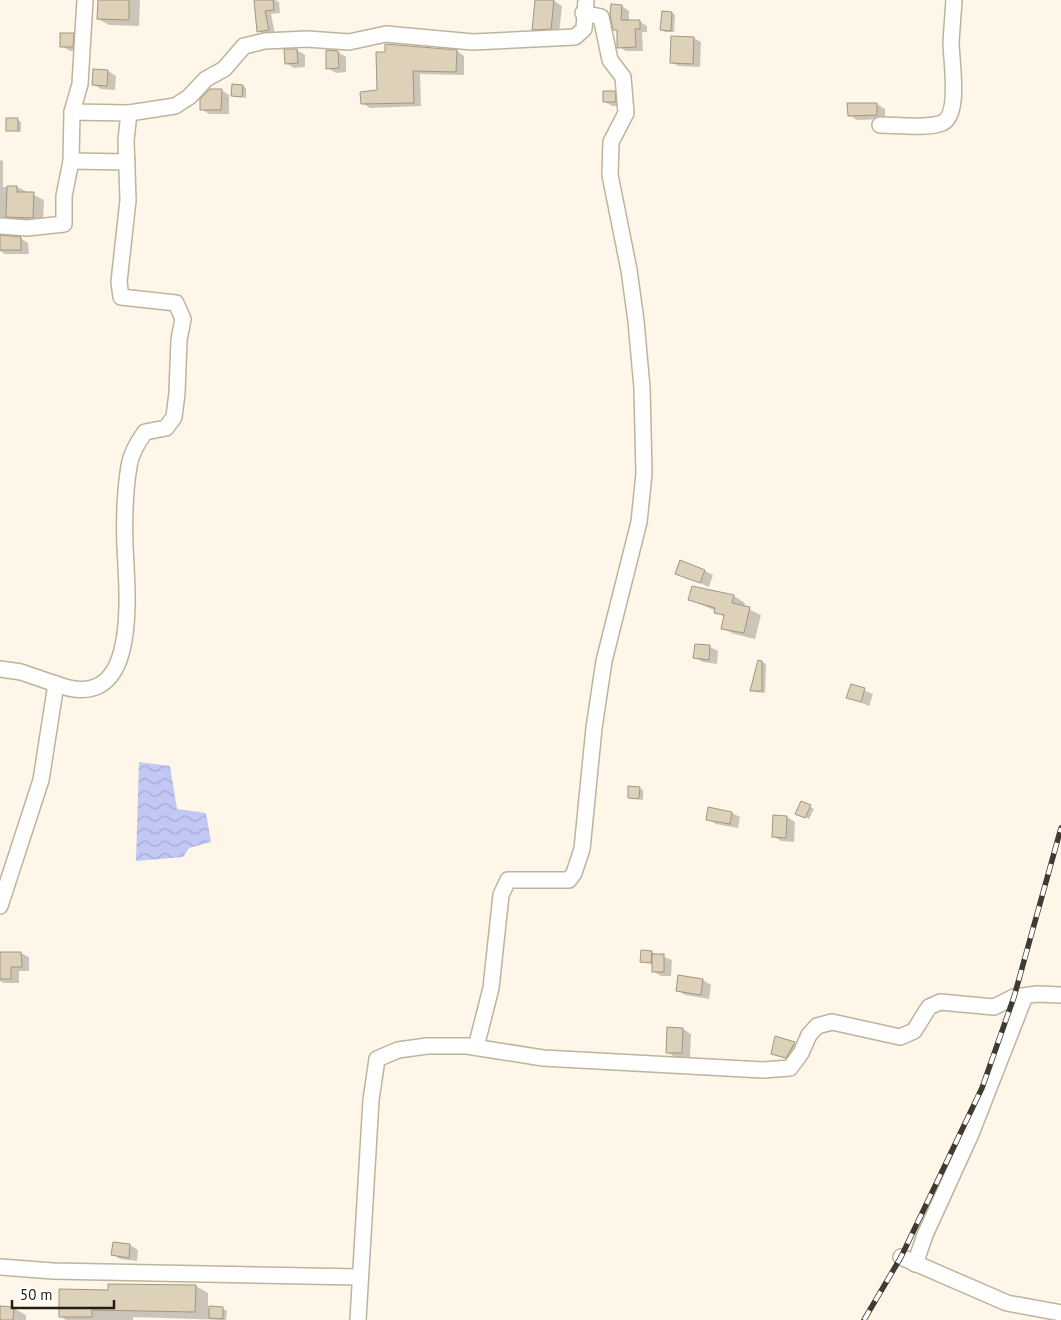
<svg xmlns="http://www.w3.org/2000/svg" width="1061" height="1320" viewBox="0 0 1061 1320" font-family="'PT Sans',sans-serif">
<style>
.water{fill:url(#water-waves)}
.shadow{fill:#0003}
.building{fill:#ddd1b9;stroke:#a29680}
.lines{fill:none;stroke-linecap:round;stroke-linejoin:round}
.minor-casing{stroke:#bfb39c;stroke-width:18}
.minor{stroke:#fff;stroke-width:15}
.rail-casing{stroke:#403b31;stroke-width:5.5}
.rail{stroke:#fff;stroke-width:4;stroke-dasharray:11;stroke-linecap:butt}
</style>
<defs>
<pattern id="water-waves" width="16" height="10" patternUnits="userSpaceOnUse" patternTransform="scale(1.25)"><rect width="16" height="10" fill="#c2c7f3"/><path d="M0 5q4-4 8 0t8 0" fill="none" stroke="#a6aacf"/></pattern>
</defs>
<rect width="100%" height="100%" fill="#fef6e8"/>
<path class="water" d="M139 762 170 766 177 809 206 813 211 842 189 848 183 857 136 861Z"/>
<g class="shadow">
<path d="M99 0H140L139 26 109 25 98 19Z"/>
<path d="M255 0H275L279 2 280 13 271 14 275 34 265 35 258 31Z"/>
<path d="M536 0 554 1 562 6 559 33 541 34 533 29Z"/>
<path d="M622 6 629 11V21H639L647 26V32H642L643 51H626L619 47 618 31 614 29Z"/>
<path d="M672 13 675 15 674 32H665L662 30Z"/>
<path d="M73 34 81 39V51H70L62 46Z"/>
<path d="M673 37 694 38 701 42 700 67 678 66 672 62Z"/>
<path d="M297 50 305 55V67L294 68 286 63Z"/>
<path d="M457 51 464 56V75L420 74 421 106 370 108 362 103 378 91 377 54Z"/>
<path d="M338 52 346 57V72L336 73 328 68Z"/>
<path d="M94 71H108L116 76 115 90 101 89 93 84Z"/>
<path d="M243 86 246 88V98L232 95Z"/>
<path d="M221 90 229 95V114H209L201 109Z"/>
<path d="M614 92 623 97V106H612L604 101Z"/>
<path d="M877 104 885 109V119L857 120 849 115Z"/>
<path d="M18 120 21 122V132L8 130Z"/>
<path d="M0 160 3 161V187H17L44 200 43 223H0Z"/>
<path d="M0 236 20 238 28 243 29 254H5L0 251Z"/>
<path d="M705 571 713 575 709 587 677 573Z"/>
<path d="M693 588 734 596 745 603 744 607 761 615 755 639 734 634 722 628 725 617 716 611 689 599Z"/>
<path d="M696 645 710 647 718 651 717 664 703 662 695 658Z"/>
<path d="M762 662 766 664 765 693 755 692 751 690Z"/>
<path d="M851 685 873 694 869 706 848 697Z"/>
<path d="M639 788 643 790V800L629 797Z"/>
<path d="M801 802 814 809 809 819 800 815Z"/>
<path d="M732 813 740 817 738 828 716 824 708 819Z"/>
<path d="M787 817 795 822 794 842 781 841 773 836Z"/>
<path d="M651 952 672 960 671 976H661L653 971V964L641 961Z"/>
<path d="M0 953H21L29 957V971H19V983H4L0 981Z"/>
<path d="M679 977 703 980 711 985 709 999 685 995 677 990Z"/>
<path d="M683 1029 691 1034 690 1057H675L667 1052Z"/>
<path d="M776 1038 803 1047 794 1062 772 1053Z"/>
<path d="M114 1243 130 1245 138 1250 137 1261 120 1259 112 1254Z"/>
<path d="M196 1286 208 1293V1308L227 1310 226 1320 133 1317V1320H66L60 1316 109 1291Z"/>
<path d="M0 1308H13L26 1315V1320H0Z"/>
</g>
<g class="building">
<path d="M98 0H129V20L97 19Z"/>
<path d="M254 0H273L274 10 265 11 269 30 257 32Z"/>
<path d="M535 0H554L551 29 532 30Z"/>
<path d="M611 4 622 5 621 20H640V29H635L636 47 617 48V30H613L610 14Z"/>
<path d="M662 11 672 12 671 31 660 30Z"/>
<path d="M60 33H74L73 47H60Z"/>
<path d="M671 36 694 37 693 64 670 63Z"/>
<path d="M385 44 457 50 456 72 413 71 414 103 361 104 360 92 377 90 376 52H385Z"/>
<path d="M284 49H297L298 63 285 64Z"/>
<path d="M326 50 338 51 339 68 326 69Z"/>
<path d="M93 69 108 70 107 86 92 85Z"/>
<path d="M232 84 243 85 242 97 231 96Z"/>
<path d="M210 89H222L221 110H200V99Z"/>
<path d="M603 91H615L616 102H603Z"/>
<path d="M847 103H877V115L848 116Z"/>
<rect x="6" y="118" width="12" height="13"/>
<path d="M7 186H17V192H34L33 218 6 217Z"/>
<path d="M0 235 21 237V250H0Z"/>
<path d="M680 560 705 570 700 583 675 574Z"/>
<path d="M692 586 734 595 732 603 750 607 744 633 721 629 724 615 714 613 715 608 688 600Z"/>
<path d="M695 644 710 645 709 660 693 658Z"/>
<path d="M758 660 762 661V691H750Z"/>
<path d="M851 684 865 688 861 702 846 698Z"/>
<path d="M628 786 640 787 639 799 628 798Z"/>
<path d="M801 801 811 805 805 818 795 814Z"/>
<path d="M708 807 732 812 730 824 706 820Z"/>
<path d="M773 815 787 816 786 838 772 837Z"/>
<path d="M641 950 652 951 651 963 640 962Z"/>
<path d="M0 952H21L22 967H11V979H0Z"/>
<rect x="652" y="954" width="12" height="18"/>
<path d="M678 975 703 979 701 995 676 991Z"/>
<path d="M667 1027 683 1028 682 1053H666Z"/>
<path d="M775 1036 795 1042 786 1058 771 1054Z"/>
<path d="M113 1242 130 1244 129 1258 111 1255Z"/>
<path d="M108 1284 196 1285 195 1312 92 1310V1317H59V1289L108 1290Z"/>
<path d="M0 1306 14 1307 13 1320H0Z"/>
<path d="M209 1306 223 1307V1319L209 1318Z"/>
</g>
<g class="lines">
<g class="minor-casing">
<g id="minor">
<path d="M72 112 129 113 175 106 189 97 206 79 224 69 244 46 265 41 307 39 349 42 386 34 473 42 575 37 584 29 586 0"/>
<path d="M880 125C896 125 928 129 942 123 961 115 951 60 951 42 952 28 953 14 954 0"/>
<path d="M71 161 127 162"/>
<path d="M0 226 27 228 64 224V196L71 161 72 112 80 84 85 0"/>
<path d="M0 669 21 672 56 684"/>
<path d="M0 906 41 780 56 684C141 717 127 594 125 546 124 520 125 491 129 466 131 453 137 443 145 432L166 428 174 417 177 393 179 340 183 319 176 303 121 297 119 282 128 200 126 140 129 113"/>
<path d="M476 1047 491 988 501 895 508 880H569L574 873 582 849 594 728 604 661 639 522 644 474 642 388 636 321 629 270 610 175 611 142 626 113 623 77 610 60 601 17 583 13"/>
<path d="M901 1257 1007 1303 1061 1313"/>
<path d="M915 1264 925 1235 971 1134 1025 996"/>
<path d="M0 1267 53 1271 359 1277"/>
<path d="M358 1320 371 1100 377 1059 398 1050 427 1046H467L543 1058 763 1070 790 1068 801 1053 809 1035 817 1026 832 1022 900 1037 914 1031 929 1007 940 1002 994 1007 1014 997 1037 994 1061 995"/>
</g>
</g>
<use href="#minor" class="minor"/>
<g class="rail-casing">
<path id="rail" d="M864 1320 901 1257 982 1088 1014 997 1061 828"/>
</g>
<use href="#rail" class="rail"/>
</g>
<path d="M12 1300v8h102v-8" fill="none" stroke="#231e15" stroke-width="2.5"/>
<text x="20" y="1300" font-size="15" fill="#231e15" stroke="#ffffff" stroke-width="4" paint-order="stroke">50 m</text>
</svg>
